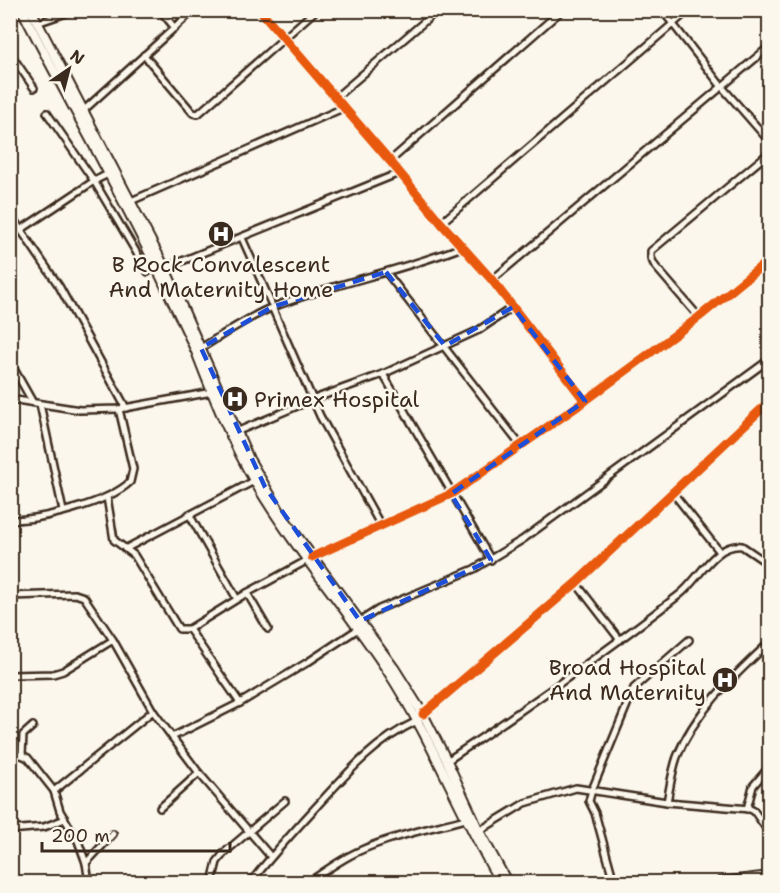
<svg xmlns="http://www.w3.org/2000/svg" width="780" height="893" viewBox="0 0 780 893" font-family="'Shantell Sans',sans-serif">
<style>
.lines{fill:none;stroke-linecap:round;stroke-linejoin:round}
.minor-casing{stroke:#3b2a1e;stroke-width:10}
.secondary-casing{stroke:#3b2a1e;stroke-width:12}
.minor{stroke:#fbf7ec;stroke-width:5}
.secondary{stroke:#fbf7ec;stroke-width:8}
.cycleway-casing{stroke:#fbf7ec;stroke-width:13}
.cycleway{stroke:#e8590c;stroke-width:9}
.marked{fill:none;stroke:#1d4ed8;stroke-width:4.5;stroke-dasharray:12 8;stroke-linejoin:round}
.labels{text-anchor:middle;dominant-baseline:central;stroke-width:5;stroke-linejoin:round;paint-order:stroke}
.poi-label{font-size:22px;fill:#3b2a1e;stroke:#fbf7ec}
</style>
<rect width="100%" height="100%" fill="#fbf7ec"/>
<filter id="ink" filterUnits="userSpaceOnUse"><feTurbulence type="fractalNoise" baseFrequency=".0167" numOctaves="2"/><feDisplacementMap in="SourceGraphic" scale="12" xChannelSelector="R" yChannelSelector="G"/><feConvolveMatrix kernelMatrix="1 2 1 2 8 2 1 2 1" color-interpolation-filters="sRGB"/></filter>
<g filter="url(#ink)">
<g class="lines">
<g class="minor-casing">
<g id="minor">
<path d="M160 10 175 28"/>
<path d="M260 10 390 161 441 223 492 280 585 401"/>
<path d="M662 10 722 87 770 142"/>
<path d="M37 23 75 10"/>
<path d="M10 53 34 88"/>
<path d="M144 55 193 113 198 114 316 10"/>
<path d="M335 98 438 10"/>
<path d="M83 111 194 10"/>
<path d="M47 113 94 181 148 272"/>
<path d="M390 161 562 10"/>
<path d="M131 201 343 108"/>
<path d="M10 214 59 286 126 408"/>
<path d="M441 223 689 10"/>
<path d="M22 229 94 181 110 173"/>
<path d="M242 238 271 303"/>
<path d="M165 268 399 173"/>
<path d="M386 272 521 446"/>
<path d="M492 280 770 46"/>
<path d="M272 307 320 416 381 526"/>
<path d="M699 317 655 266 651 258V251L770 152"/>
<path d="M201 348C224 334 248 317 273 307 335 283 401 271 462 247"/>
<path d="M10 362 32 401"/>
<path d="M383 374 491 560"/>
<path d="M10 399 80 410 119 409 212 392"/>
<path d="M40 404 63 511"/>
<path d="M236 432 314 399 383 374 479 330 513 307"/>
<path d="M673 493 720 552"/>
<path d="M107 497 114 540 134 555 179 629H189L247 593 306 561"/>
<path d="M189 514 237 599"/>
<path d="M10 520C41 520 108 503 130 482L133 469 119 409"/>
<path d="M125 549 254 481"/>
<path d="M312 557 451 494 585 401 699 317 770 259"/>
<path d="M576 583 620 640"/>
<path d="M247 593 268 629"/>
<path d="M10 596 75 594 84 597 113 640 153 711 172 737 199 773 271 857"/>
<path d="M360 621 379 609 474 569 522 540 770 359"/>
<path d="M189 629 240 703"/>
<path d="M10 675 53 674 63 671 113 640"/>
<path d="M423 714 576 583 770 401"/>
<path d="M172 737 240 703 308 662 358 629"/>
<path d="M10 755H22L28 758 54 791 60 811 78 841 86 863 89 882"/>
<path d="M22 755 23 735 33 726"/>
<path d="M447 761C526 708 604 653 679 595 699 580 714 543 742 546L770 565"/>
<path d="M54 791 153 711"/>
<path d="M667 802C670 787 672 771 677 757 695 711 735 675 770 642"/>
<path d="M160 808 199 773"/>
<path d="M747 809 753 786 770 766"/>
<path d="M10 830 44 827 65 819"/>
<path d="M479 831 525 803 576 788 667 802 750 809 754 811 770 834"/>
<path d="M86 863 113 834"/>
<path d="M212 882 217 862 224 853 285 801"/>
<path d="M251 882C271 856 294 831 317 806 347 773 376 740 417 721"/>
<path d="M309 882C325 871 340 860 357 852 391 836 429 829 465 819"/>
<path d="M614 882 595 813 589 801 592 790 634 688 689 640"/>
</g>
</g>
<g class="secondary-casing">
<g id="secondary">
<path d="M22 10C68 100 118 186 161 277 173 303 186 328 197 354 214 398 231 441 255 482 294 548 345 606 387 670 431 737 460 813 500 882"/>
<path d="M31 10 165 268 249 459 284 518 394 668 423 714 447 761 479 831 507 882"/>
<path d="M720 882 770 876"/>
</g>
</g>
<use href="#minor" class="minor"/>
<use href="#secondary" class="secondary"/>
<g class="cycleway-casing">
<g id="cycleway">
<path d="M260 10 390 161 441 223 492 280 585 401"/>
<path d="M312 557 451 494 585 401 699 317 770 259"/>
<path d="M423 714 576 583 770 401"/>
</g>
</g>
<use href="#cycleway" class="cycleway"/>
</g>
</g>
<path class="marked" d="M386 272 445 346 513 307 585 401 451 494 491 560 360 621 265 487 201 348 272 307Z"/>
<defs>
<g id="hospital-disc" transform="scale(1.35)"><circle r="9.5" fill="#3b2a1e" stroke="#fbf7ec"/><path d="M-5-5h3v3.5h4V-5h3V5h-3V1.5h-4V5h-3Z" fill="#fff"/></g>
</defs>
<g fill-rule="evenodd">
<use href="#hospital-disc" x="221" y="234"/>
<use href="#hospital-disc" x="235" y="399"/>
<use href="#hospital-disc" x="725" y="680"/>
</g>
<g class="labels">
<g class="poi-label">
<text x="221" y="264">B Rock Convalescent<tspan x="221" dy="25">And Maternity Home</tspan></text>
<text x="254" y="399" text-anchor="start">Primex Hospital</text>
<text x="706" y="667" text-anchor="end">Broad Hospital<tspan x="706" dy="25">And Maternity</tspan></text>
</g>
</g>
<rect width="780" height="893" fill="none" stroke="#fbf7ec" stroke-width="36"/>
<rect x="18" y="18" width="744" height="857" fill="none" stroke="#3b2a1e" stroke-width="2" filter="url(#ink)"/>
<g transform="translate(69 69) rotate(35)" stroke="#fbf7ec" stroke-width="4.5" paint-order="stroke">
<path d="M0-4.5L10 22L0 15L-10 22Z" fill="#3b2a1e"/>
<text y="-9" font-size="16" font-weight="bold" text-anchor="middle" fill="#3b2a1e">N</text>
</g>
<path d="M42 842v9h188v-9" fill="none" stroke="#3b2a1e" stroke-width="3"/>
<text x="51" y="842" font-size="18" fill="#3b2a1e" stroke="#fbf7ec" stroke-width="4.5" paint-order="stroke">200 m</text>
</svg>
